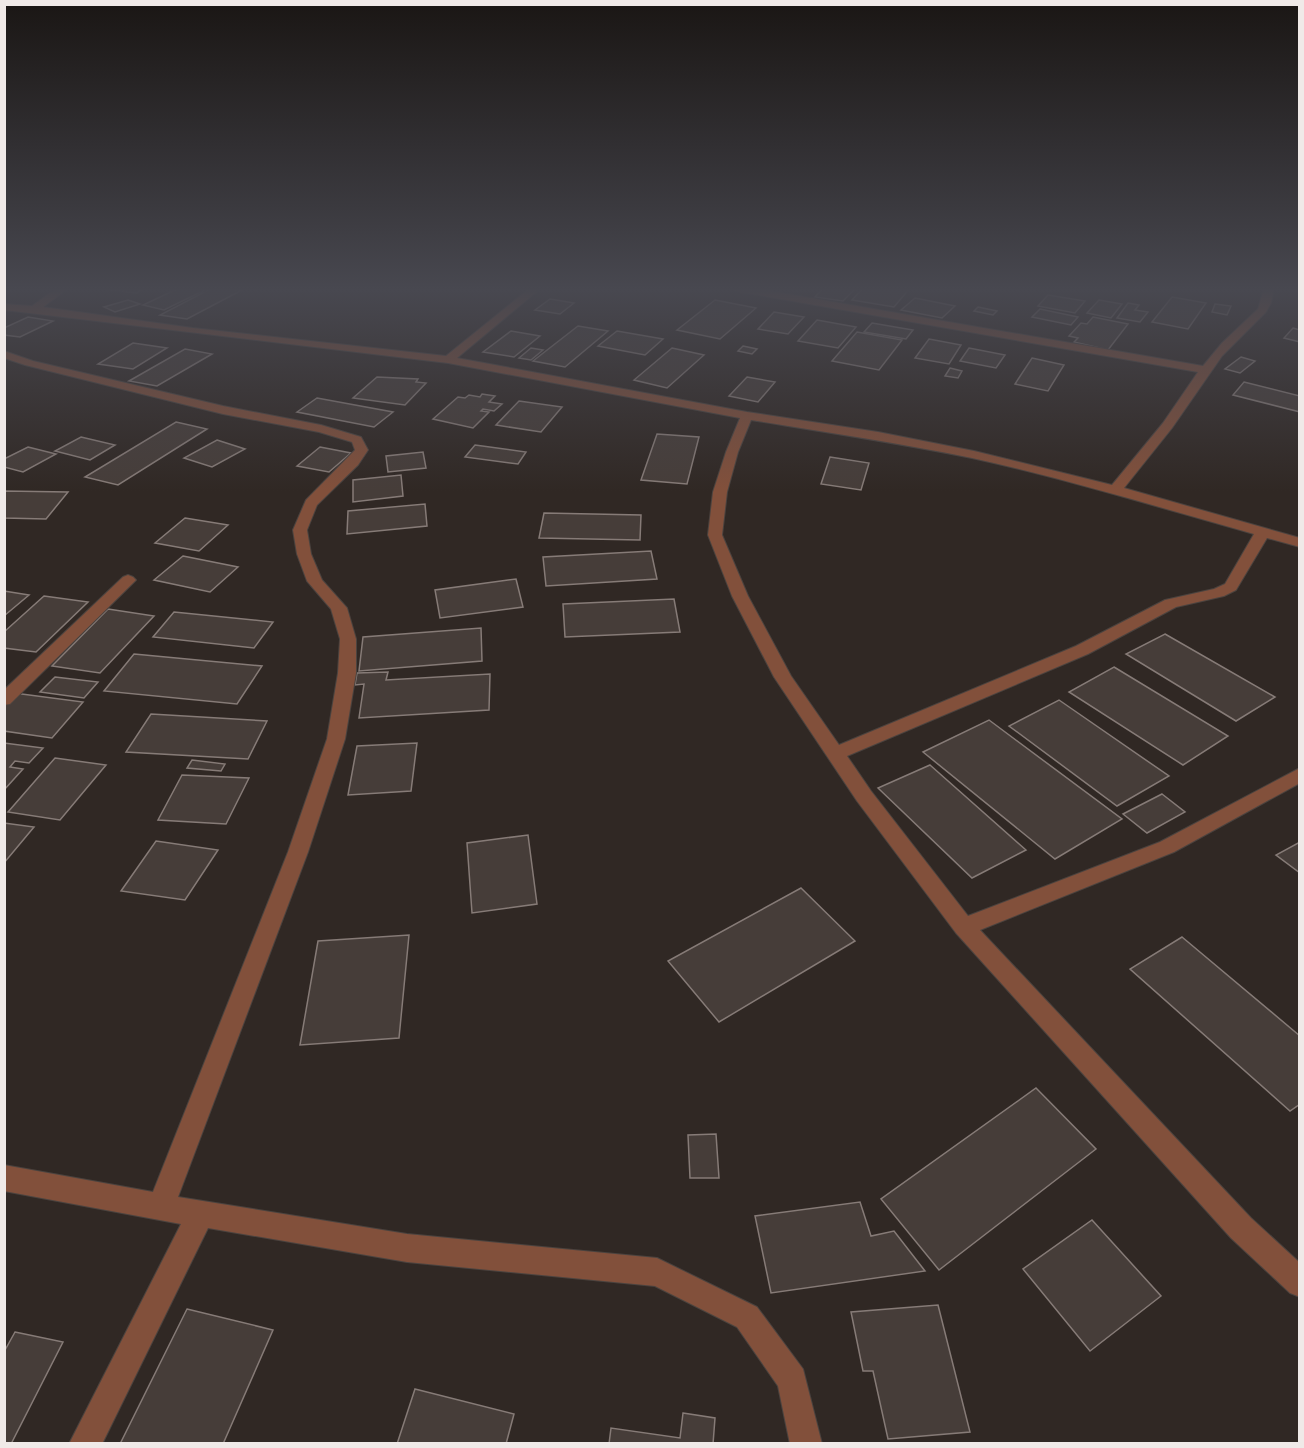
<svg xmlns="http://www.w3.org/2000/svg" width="1304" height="1448" viewBox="0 0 1304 1448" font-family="'Nunito Sans',sans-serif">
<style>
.building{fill:#463d39;stroke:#867b77;stroke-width:1.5}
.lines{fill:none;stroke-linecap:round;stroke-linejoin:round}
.minor-casing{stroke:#4b433f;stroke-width:2}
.minor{fill:#82503b;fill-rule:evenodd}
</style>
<rect width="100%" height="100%" fill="#302824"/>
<g class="building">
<path d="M95 288H145L137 293Z"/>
<path d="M179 288H209L164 310 143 305Z"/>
<path d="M212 288 242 290 187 319 160 315Z"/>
<path d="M823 288H851L855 289 843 301 815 297Z"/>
<path d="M863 288H910L894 307 852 300Z"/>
<path d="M1048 295 1085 301 1075 313 1038 306Z"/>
<path d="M1172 297 1206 303 1188 329 1152 322Z"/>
<path d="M915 298 955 306 942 318 901 310Z"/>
<path d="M550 299 574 303 560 314 535 310Z"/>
<path d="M128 300 140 304 115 312 104 307Z"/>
<path d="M715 300 756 308 720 339 677 330Z"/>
<path d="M1099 300 1122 304 1111 318 1087 313Z"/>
<path d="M1128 303 1139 305 1135 310 1148 312 1140 322 1117 318Z"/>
<path d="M1215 304 1231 306 1227 315 1212 312Z"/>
<path d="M978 307 997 311 993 315 974 311Z"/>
<path d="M1040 309 1078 317 1071 325 1032 317Z"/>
<path d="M774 312 804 317 788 334 758 329Z"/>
<path d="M28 317 53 321 20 337 4 335V328Z"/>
<path d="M1093 317 1128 324 1108 350 1074 342 1078 338 1069 336 1081 323 1087 324Z"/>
<path d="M817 320 856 327 838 348 798 341Z"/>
<path d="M872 323 913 330 906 339 864 332Z"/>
<path d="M578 326 608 331 565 367 533 361Z"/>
<path d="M1293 328 1300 330V342L1284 338Z"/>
<path d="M511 331 540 336 514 357 483 352Z"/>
<path d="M617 331 663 339 645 355 598 346Z"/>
<path d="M857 332 902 340 879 370 832 361Z"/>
<path d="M929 339 961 345 949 364 915 358Z"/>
<path d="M133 343 167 348 133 369 98 364Z"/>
<path d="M743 346 757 349 752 354 738 351Z"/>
<path d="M531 348 543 350 531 360 519 358Z"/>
<path d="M672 348 704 355 667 388 634 380Z"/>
<path d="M969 348 1005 355 996 368 960 361Z"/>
<path d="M185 349 212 354 157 386 129 381Z"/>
<path d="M1241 357 1255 361 1240 373 1225 369Z"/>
<path d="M1032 358 1064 365 1048 391 1015 384Z"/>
<path d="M950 368 962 371 958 378 945 376Z"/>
<path d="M377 377 418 379 416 382 426 383 405 405 353 398Z"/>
<path d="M747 377 775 382 758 402 729 396Z"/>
<path d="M1244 382 1300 396V412L1233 395Z"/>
<path d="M482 394 495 396 489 402 502 404 494 411 483 409 481 411 489 412 473 428 433 419 458 397 465 398 469 395 480 397Z"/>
<path d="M317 398 393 412 374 427 297 412Z"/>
<path d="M519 401 562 407 541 432 496 425Z"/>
<path d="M176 422 207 429 118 485 85 477Z"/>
<path d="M657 434 699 437 687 484 641 480Z"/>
<path d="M81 437 115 445 90 460 55 451Z"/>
<path d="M217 440 245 449 212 467 184 458Z"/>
<path d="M475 445 526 452 518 464 465 457Z"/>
<path d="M28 447 56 454 23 472 4 467V459Z"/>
<path d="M320 447 351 453 329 472 297 466Z"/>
<path d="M423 452 426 468 388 472 386 456Z"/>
<path d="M830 457 869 463 861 490 821 484Z"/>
<path d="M401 475 403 496 353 502V480Z"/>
<path d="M4 491 68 492 46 519 4 518Z"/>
<path d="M425 504 427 526 347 534 348 511Z"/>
<path d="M544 513 641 515 640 540 539 538Z"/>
<path d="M185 518 228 525 199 551 155 543Z"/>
<path d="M651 551 657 579 546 586 543 557Z"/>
<path d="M183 556 238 567 210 592 154 580Z"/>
<path d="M516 579 523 607 440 618 435 590Z"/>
<path d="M4 591 29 595 4 616Z"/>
<path d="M44 596 88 602 36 652 4 648V632Z"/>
<path d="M674 599 680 632 565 637 563 604Z"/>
<path d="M108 609 154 616 100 673 52 666Z"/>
<path d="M174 612 273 622 254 648 153 637Z"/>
<path d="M481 628 482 661 359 671 363 637Z"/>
<path d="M1165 634 1275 697 1236 721 1126 654Z"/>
<path d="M134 654 262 666 237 704 104 691Z"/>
<path d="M1114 667 1228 736 1183 765 1069 692Z"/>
<path d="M388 672 386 680 490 674 489 710 359 718 364 684 355 685 357 673Z"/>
<path d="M55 677 98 682 84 698 40 692Z"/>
<path d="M14 693 83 702 52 738 4 731V703Z"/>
<path d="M1059 700 1169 776 1117 806 1009 726Z"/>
<path d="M151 714 267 721 248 759 126 752Z"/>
<path d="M989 720 1122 819 1055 859 923 752Z"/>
<path d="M4 743 43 748 29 763 15 761 10 767 23 769 4 790Z"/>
<path d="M417 743 411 791 348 795 357 746Z"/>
<path d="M55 758 106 765 60 820 8 812Z"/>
<path d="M192 760 225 764 221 771 187 768Z"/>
<path d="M930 765 1026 850 972 878 878 788Z"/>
<path d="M182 775 249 778 226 824 158 820Z"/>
<path d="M1162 794 1185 812 1147 833 1123 814Z"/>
<path d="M4 823 34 827 4 863Z"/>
<path d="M528 835 537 904 472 913 467 843Z"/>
<path d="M156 841 218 850 185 900 121 891Z"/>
<path d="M1300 842V873L1276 855Z"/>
<path d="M801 888 855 941 719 1022 668 961Z"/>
<path d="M409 935 399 1038 300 1045 318 941Z"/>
<path d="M1182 937 1300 1036V1104L1290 1111 1130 969Z"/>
<path d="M1036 1088 1096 1149 939 1270 881 1199Z"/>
<path d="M716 1134 719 1178H690L688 1135Z"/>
<path d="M860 1202 871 1236 894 1231 925 1271 771 1293 755 1216Z"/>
<path d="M1092 1220 1161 1296 1090 1351 1023 1269Z"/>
<path d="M938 1305 970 1432 888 1439 873 1371H863L851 1312Z"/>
<path d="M187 1309 273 1330 223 1444H120Z"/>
<path d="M15 1332 63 1342 11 1444H4V1352Z"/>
<path d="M415 1389 514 1414 506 1444H397Z"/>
<path d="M683 1413 715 1418 713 1444H609L611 1428 680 1438Z"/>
</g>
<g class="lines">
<g class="minor-casing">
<g id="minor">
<path d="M57 288H69L43 307 193 328 446 356 530 288H541L457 358 747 412 878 432 974 451 1112 485 1163 423 1198 372 735 291 730 288H753L1203 366 1222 343 1258 309 1264 288H1274L1271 303 1266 312 1222 356 1172 428 1124 488 1300 538V547L1267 538 1236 590 1224 596 1176 607 1088 654 847 756 871 791 968 916 1160 842 1300 768V783L1174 852 980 930 1251 1218 1300 1263V1297L1290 1293 1231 1238 956 933 857 801 774 677 732 596 708 535 713 492 726 452 740 418 448 363 4 310V304L32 306ZM751 420C825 432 899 443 972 458 1067 479 1161 508 1254 534L1225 584 1214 589 1165 600 1076 646 839 745 791 676 748 596 722 535 727 492 738 452Z"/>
<path d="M4 351 33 361 223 406 321 425 361 437 368 450 358 465 317 505 307 530 311 554 322 580 347 608 356 639V673L345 739 308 852 178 1197 407 1234 657 1258 757 1307 803 1369 822 1444H790L778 1386 737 1327 655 1286 407 1262 208 1228 102 1444H69L181 1224 4 1191V1165L153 1192 288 852 327 739 338 673 340 639 331 609 307 581 297 554 293 530 306 500 355 450 352 442 319 432 223 414 25 365 4 358Z"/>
<path d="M128 575 133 577 136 580 133 583 10 704 4 705V690L123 577Z"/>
</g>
</g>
<use href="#minor" class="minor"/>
</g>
<linearGradient id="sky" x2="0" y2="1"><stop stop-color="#1a1614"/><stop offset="0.59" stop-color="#484850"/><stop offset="1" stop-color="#484850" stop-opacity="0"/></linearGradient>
<rect width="1304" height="491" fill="url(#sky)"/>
<rect width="1304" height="1448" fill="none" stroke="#f0eae8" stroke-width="12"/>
</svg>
